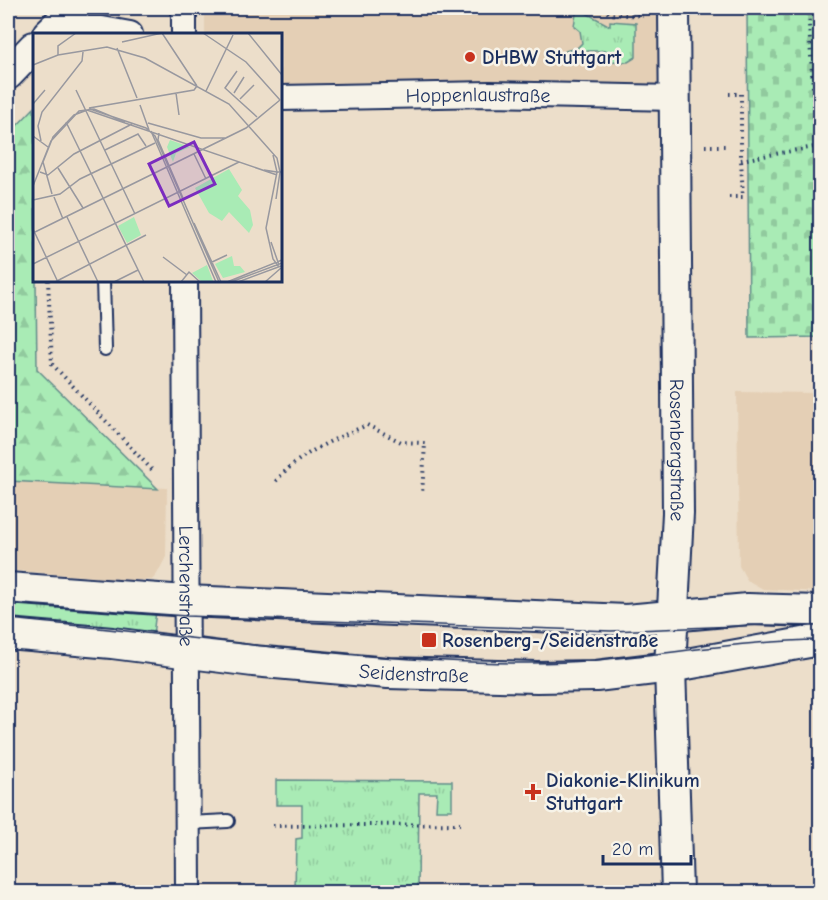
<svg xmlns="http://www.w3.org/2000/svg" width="828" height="900" viewBox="0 0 828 900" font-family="'Comic Neue',sans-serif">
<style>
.built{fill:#e4cfb5}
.grass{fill:url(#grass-tufts);stroke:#628d8a;stroke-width:1.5}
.forest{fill:url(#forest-firs);stroke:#628d8a;stroke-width:1.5}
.cemetery{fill:url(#cemetery-stones);stroke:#628d8a;stroke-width:1.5}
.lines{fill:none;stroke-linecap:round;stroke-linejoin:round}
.service-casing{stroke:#1b2f5e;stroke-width:16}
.minor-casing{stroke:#1b2f5e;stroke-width:28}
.tertiary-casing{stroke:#1b2f5e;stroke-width:34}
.path{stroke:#1b2f5e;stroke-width:4;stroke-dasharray:1.5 4.5;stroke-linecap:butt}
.service{stroke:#f7f3e8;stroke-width:12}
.minor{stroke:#f7f3e8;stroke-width:24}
.tertiary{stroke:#f7f3e8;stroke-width:30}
.tram{stroke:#1b2f5e;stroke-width:1.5}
.poi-dot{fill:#c8321e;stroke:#f7f3e8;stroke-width:2}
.labels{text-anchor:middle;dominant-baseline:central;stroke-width:5;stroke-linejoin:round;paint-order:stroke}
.poi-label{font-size:20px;font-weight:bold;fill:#1b2f5e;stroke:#f7f3e8;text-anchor:start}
.street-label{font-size:20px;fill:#1b2f5e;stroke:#f7f3e8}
.inset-road{fill:none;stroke:#98989f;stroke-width:1.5}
.view{fill:#7b2cbf;fill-opacity:0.15;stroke:#7b2cbf;stroke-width:3}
.inset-edge{fill:none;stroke:#1b2f5e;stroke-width:3}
</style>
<defs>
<pattern id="grass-tufts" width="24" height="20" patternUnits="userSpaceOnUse" patternTransform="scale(1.5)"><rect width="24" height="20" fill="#a9ebb5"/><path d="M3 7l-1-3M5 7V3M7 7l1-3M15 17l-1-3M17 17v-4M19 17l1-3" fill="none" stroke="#91ca9e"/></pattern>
<pattern id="forest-firs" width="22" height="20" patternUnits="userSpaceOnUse" patternTransform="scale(1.5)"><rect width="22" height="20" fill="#a9ebb5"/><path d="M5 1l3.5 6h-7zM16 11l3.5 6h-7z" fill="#91ca9e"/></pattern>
<pattern id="cemetery-stones" width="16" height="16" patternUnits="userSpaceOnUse" patternTransform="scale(1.5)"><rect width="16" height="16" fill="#a9ebb5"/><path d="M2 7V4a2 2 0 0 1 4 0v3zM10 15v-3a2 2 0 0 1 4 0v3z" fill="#91ca9e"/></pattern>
</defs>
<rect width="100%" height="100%" fill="#ecdeca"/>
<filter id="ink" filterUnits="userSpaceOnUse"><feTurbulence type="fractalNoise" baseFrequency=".0167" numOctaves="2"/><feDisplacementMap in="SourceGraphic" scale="12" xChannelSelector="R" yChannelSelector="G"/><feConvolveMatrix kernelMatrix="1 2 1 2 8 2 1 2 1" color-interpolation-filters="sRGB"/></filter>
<g filter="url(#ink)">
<g class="built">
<path d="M205 8H660L661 80 654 87 281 88 280 34H205Z"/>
<path d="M737 392 820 393V592L763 589 747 580 739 566Z"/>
<path d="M8 481 167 488 166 557 157 574 152 580H129L8 570Z"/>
</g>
<g class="grass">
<path d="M577 8 610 26V21L636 23V57L628 62 611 61 609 51H565L577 48 582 43 580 31 574 26Z"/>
<path d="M8 591 157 603 153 635 8 622Z"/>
<path d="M276 780 452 781V810H436L437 793H419L418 892H295L296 839 302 838V805H276Z"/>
</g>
<path class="forest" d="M34 108 37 369 158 489 8 481V135Z"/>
<path class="cemetery" d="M747 8H820V337L749 338Z"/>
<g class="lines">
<g class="service-casing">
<g id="service">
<path d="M103 280 105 349"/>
<path d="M188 823 228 821"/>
</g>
</g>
<g class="minor-casing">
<g id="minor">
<path d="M184 8V34"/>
<path d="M54 29H102L130 34"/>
<path id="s1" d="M280 98 490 94 674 98"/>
<path id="s2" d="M185 280 188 892"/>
</g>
</g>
<g class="tertiary-casing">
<g id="tertiary">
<path id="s3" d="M674 8 678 513 670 667 677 892"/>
<path d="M48 34 75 8"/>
<path d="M8 74 34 47"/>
<path d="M8 588 186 601 626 620 748 609 820 611"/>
<path id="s4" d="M8 634 112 643 253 661 388 673 537 677 596 676 670 667 820 640"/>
</g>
</g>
<g class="path">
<path d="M603 8 609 14 643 16"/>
<path d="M808 8 820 201"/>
<path d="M729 94H741V160L820 146"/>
<path d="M705 146H729"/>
<path d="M729 197H743L741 160"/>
<path d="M48 280 52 364 154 472"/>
<path d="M276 481C301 452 333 440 367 425L401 442 425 443 422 495"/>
<path d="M273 826 460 824"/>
</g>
<use href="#service" class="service"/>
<use href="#minor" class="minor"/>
<use href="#tertiary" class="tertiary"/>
<g class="tram">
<path d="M8 603 186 616 611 631 762 625 820 626"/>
<path d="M8 619C179 634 350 662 522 663 622 664 720 641 820 640"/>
</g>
</g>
</g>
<g class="poi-dot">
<circle cx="470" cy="57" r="6"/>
<rect x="421" y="632" width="16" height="16" rx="3"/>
<path d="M530 783h6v6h6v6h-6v6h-6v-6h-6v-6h6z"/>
</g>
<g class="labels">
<g class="poi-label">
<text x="482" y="57">DHBW Stuttgart</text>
<text x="442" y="640">Rosenberg-/Seidenstraße</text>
<text x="546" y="780">Diakonie-Klinikum<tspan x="546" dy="23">Stuttgart</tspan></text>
</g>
<g class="street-label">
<text stroke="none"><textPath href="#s1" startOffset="198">Hoppenlaustraße</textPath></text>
<text stroke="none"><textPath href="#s3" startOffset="442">Rosenbergstraße</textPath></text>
<text stroke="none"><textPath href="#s2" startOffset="306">Lerchenstraße</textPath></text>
<text stroke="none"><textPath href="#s4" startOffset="408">Seidenstraße</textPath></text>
</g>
</g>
<g transform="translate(33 33)">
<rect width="249" height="249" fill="#ecdeca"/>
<path d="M137 107 157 114 143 120 140 129 134 114Z" fill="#a9ebb5"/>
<path d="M196 136 209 157 205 163 217 177 220 192 216 200 196 179 189 188 176 180 162 155Z" fill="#a9ebb5"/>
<path d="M101 184 108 202 94 210 85 193ZM199 223 201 233H207L212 239 190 245 182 231ZM174 232 180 248 182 249H169L159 240Z" fill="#a9ebb5"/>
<path class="inset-road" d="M129 0 164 53M170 0 213 29 247 67M215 0 249 42M89 9 129 0M84 15 104 65M25 22V13L43 0M0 32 25 22 74 14 112 25 196 71 244 125 247 139M204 38 192 55 224 84M43 57 102 181M173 58 200 2M143 60 146 82M201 60 211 44M207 66 221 52M0 71 12 57M107 72 116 97M56 75 161 57 164 53M54 77 244 142M33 89 111 249M115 90 168 105H192M118 98 183 249M126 100 125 107 150 165M0 103 15 114M8 108 5 93 9 79 49 28 50 19M72 117 105 101 113 113M161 121 173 146M25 135 50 175M231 137 244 139 240 122M7 139 15 142 41 121 99 91M0 153 18 108 46 78 61 76 92 89M19 161 10 129 20 104 41 82 57 76 113 95 122 103 186 249M21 164 30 186M243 166 247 139M0 167 27 161 47 146 122 110M34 184 65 249M161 190 188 249M0 196 24 247M0 200 213 95 247 67M238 209 246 232M130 224 154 242M177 230 194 222M0 231 206 129M246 234 240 226 233 195 244 139H249M22 249 113 202M81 249 105 237M148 249 156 239 167 249M194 249 249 227M198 249 249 230M205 249 248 233M232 249 248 235"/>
<path class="view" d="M161 109 182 151 136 173 116 131Z"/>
<rect width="249" height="249" class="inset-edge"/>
</g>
<rect width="828" height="900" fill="none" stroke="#f7f3e8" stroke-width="30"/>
<rect x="15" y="15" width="798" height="870" fill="none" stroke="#1b2f5e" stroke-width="2" filter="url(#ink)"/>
<path d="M603 855v9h88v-9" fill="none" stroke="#1b2f5e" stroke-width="3"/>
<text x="612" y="855" font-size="18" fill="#1b2f5e" stroke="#f7f3e8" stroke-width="4.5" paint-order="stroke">20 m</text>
</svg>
